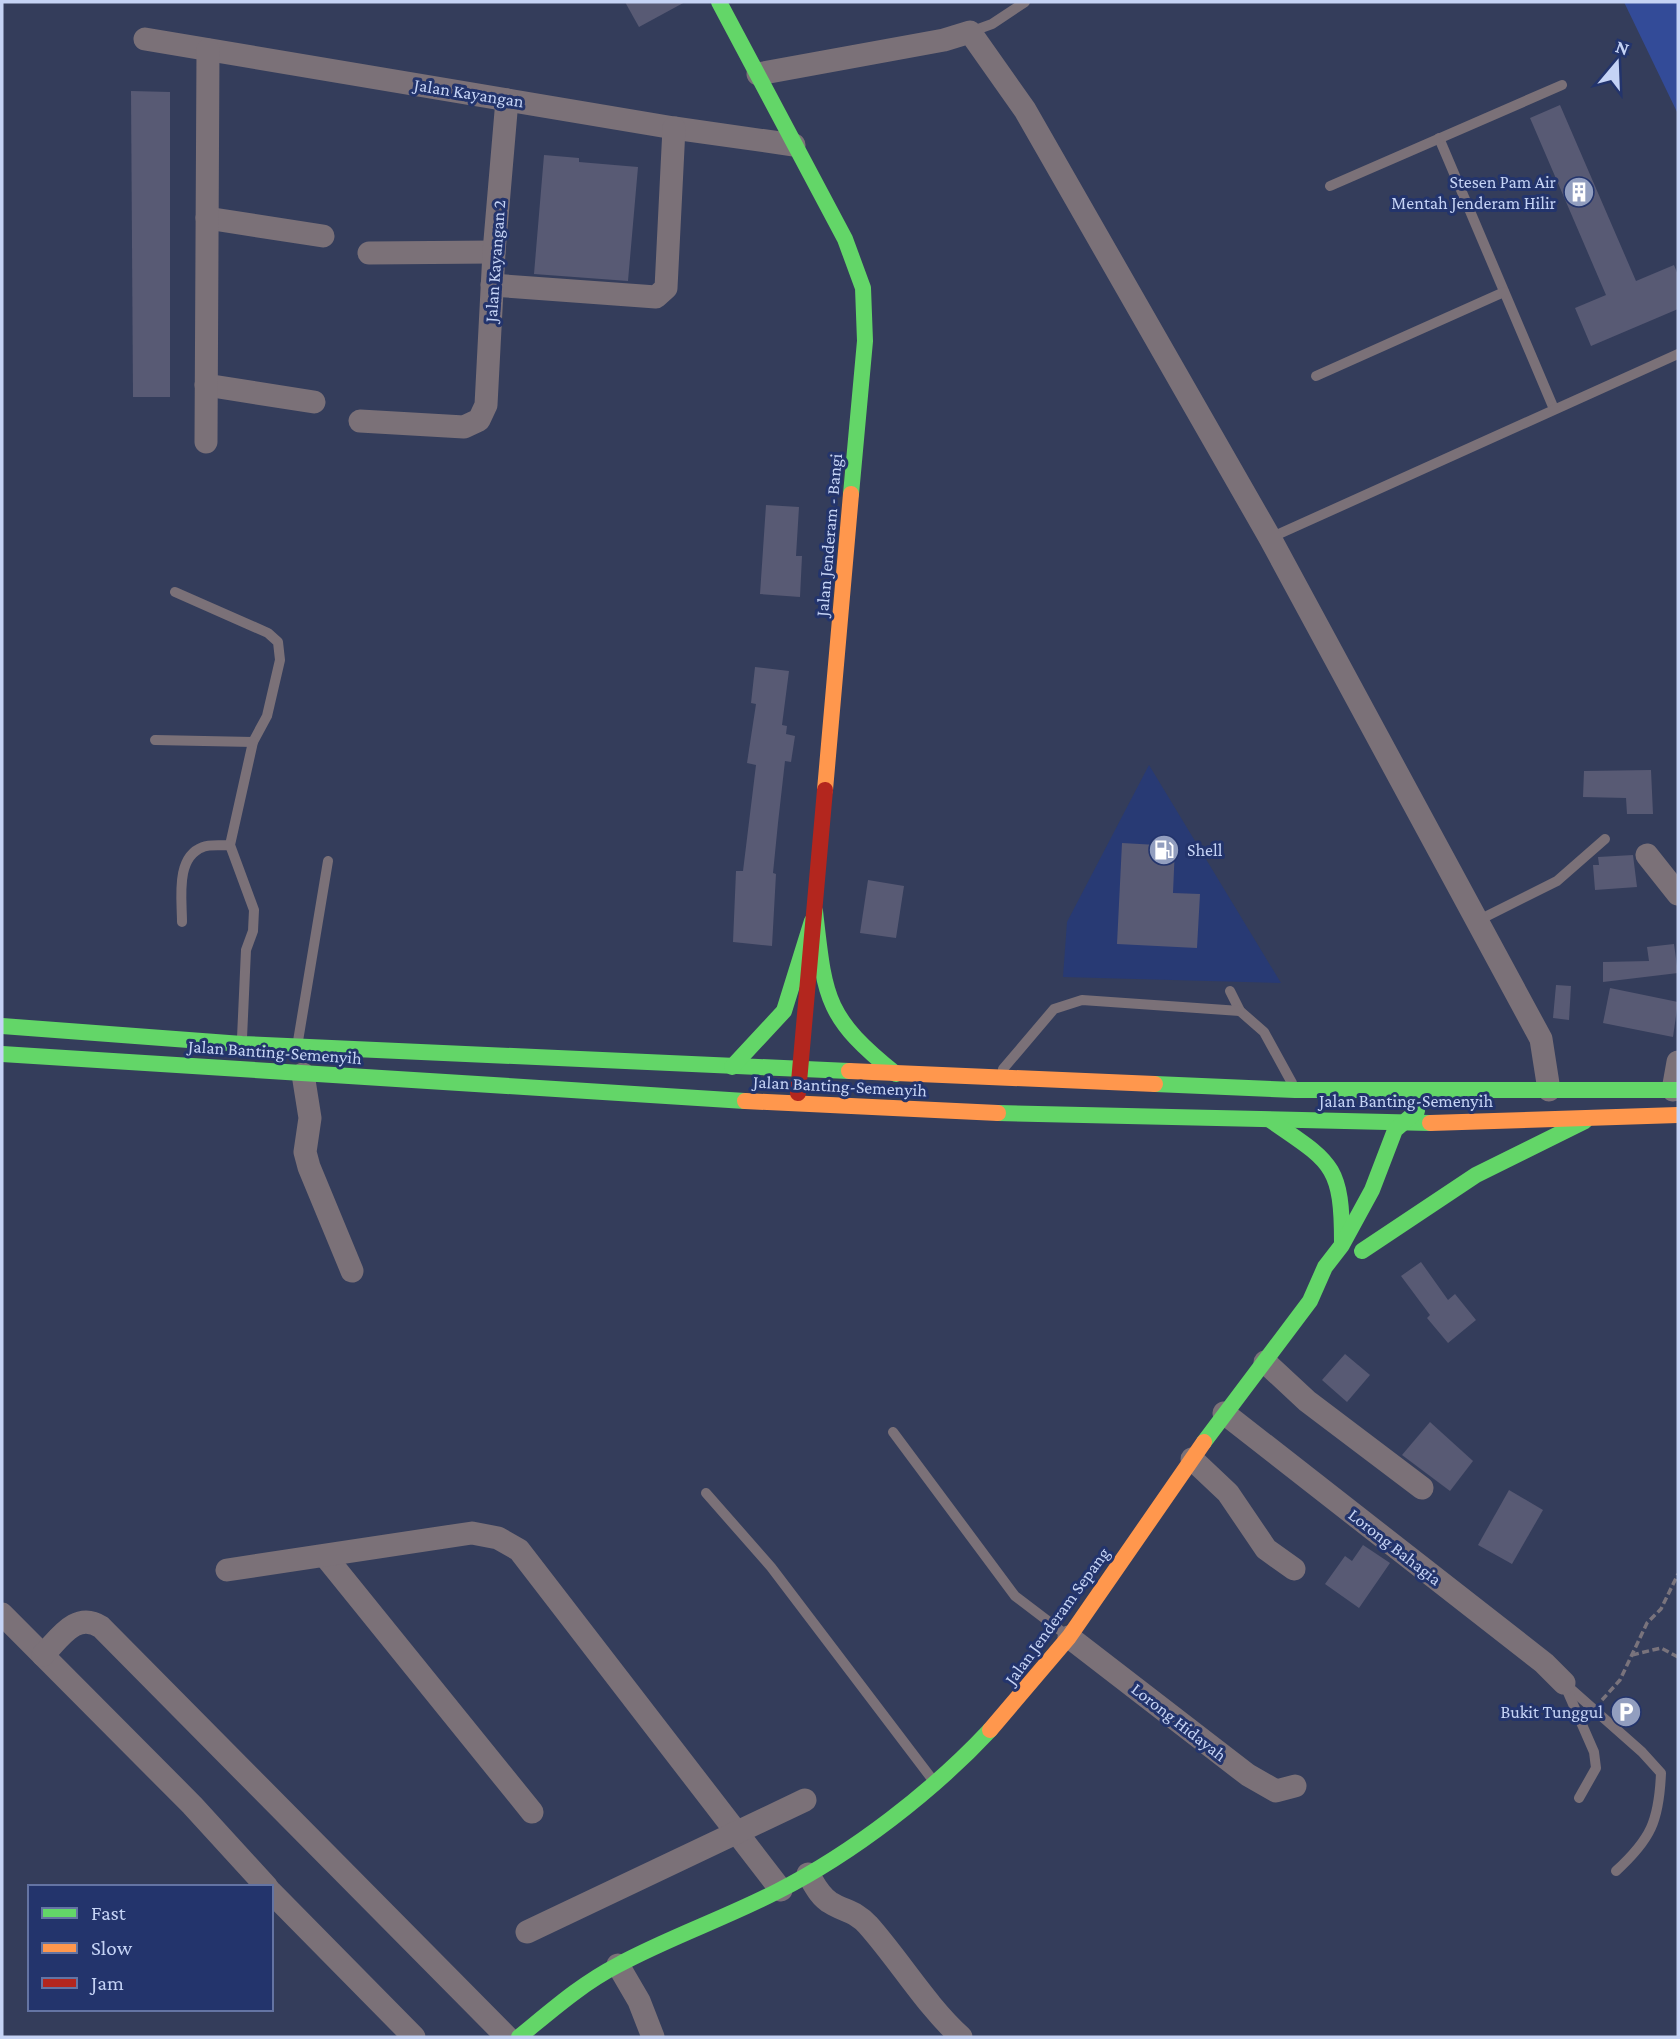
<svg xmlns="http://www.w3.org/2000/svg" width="1680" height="2039" viewBox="0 0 1680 2039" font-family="'Crimson Pro',serif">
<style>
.built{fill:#283a74}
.water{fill:#334b98}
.building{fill:#585a74}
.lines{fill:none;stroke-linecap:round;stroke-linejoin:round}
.path{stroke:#79737c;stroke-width:3.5;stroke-dasharray:7 3.5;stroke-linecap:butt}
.lane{stroke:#7b7178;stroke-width:10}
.street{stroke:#7b7178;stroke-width:23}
.fast{stroke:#63d668;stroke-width:16}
.slow{stroke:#ff974d;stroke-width:16}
.jam{stroke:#b3261e;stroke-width:16}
.labels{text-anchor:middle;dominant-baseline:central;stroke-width:6;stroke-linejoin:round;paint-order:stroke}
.street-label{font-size:18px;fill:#c5d3f5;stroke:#23346c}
.poi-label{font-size:18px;fill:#c5d3f5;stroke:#23346c;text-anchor:end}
</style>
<rect width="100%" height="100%" fill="#343d5b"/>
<path class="built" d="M1149 765 1281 983 1063 977 1067 922Z"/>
<path class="water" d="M1624 2H1678V114Z"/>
<g class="building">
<path d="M625 2H685L639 27Z"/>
<path d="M131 91 170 92V397H133Z"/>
<path d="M1560 105 1636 281 1674 265 1678 275V309L1591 346 1575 308 1606 295 1530 118Z"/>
<path d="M544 155 579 158V162L638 167 628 281 534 274Z"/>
<path d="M766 505 799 507 796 556H802L800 597 760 594Z"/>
<path d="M755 667 789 671 782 725 787 726 786 734 795 736 791 762 785 761 778 823 773 873 776 874 772 946 733 942 736 871H743L756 765 747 763 756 704 751 703Z"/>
<path d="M1651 770 1653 814H1627L1626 798 1583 797 1584 771Z"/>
<path d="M1122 843 1175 846 1173 893 1200 894 1197 948 1117 944Z"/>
<path d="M1633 855 1637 887 1595 890 1593 865H1599L1598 857Z"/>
<path d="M868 880 904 886 896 938 860 933Z"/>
<path d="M1674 944 1678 973 1603 982V962L1649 961 1647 947Z"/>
<path d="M1556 985 1571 986 1569 1020 1553 1018Z"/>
<path d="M1610 988 1678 1002 1673 1037 1603 1023Z"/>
<path d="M1421 1262 1448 1300 1455 1294 1476 1320 1448 1343 1427 1318 1430 1315 1401 1276Z"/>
<path d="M1345 1354 1370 1375 1347 1402 1322 1380Z"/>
<path d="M1430 1422 1473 1461 1450 1491 1402 1455Z"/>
<path d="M1509 1490 1543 1510 1512 1564 1478 1545Z"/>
<path d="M1363 1545 1390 1563 1359 1608 1325 1584 1345 1556 1352 1561Z"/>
</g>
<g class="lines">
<g class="path">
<path d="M1632 1655 1661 1648 1678 1657"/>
<path d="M1602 1700 1620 1680 1647 1623 1661 1609 1678 1574"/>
</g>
<g class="lane">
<path d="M970 32 992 24 1025 2"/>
<path d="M1439 138 1554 409"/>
<path d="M1330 186 1562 85"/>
<path d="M1316 376 1504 292"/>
<path d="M1270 538 1678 354"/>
<path d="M175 592 268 633 278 642 280 660 267 716 253 742 230 845 254 910 253 931 246 950 242 1038"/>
<path d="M155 740 253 742"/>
<path d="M1477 921 1557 881 1605 839"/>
<path d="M182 922C182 899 175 857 203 847 210 844 222 846 230 845"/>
<path d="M1230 991 1240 1011 1264 1032 1292 1083"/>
<path d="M298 1041 328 861"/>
<path d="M1003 1069 1054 1009 1082 1000 1240 1011"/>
<path d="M893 1432 1015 1596 1065 1634"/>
<path d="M706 1493 771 1567 932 1779"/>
<path d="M1564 1683 1642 1752 1661 1773C1659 1821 1651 1839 1616 1871"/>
<path d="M1566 1688 1594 1752 1596 1768 1579 1798"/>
</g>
<g class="street">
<path d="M145 39 674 128 794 145"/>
<path d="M758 74 944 40 970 32 1025 110 1270 538 1541 1039 1549 1090"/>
<path d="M207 218 323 236"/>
<path d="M369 253 494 252"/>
<path d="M492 285 656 297 666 288 674 128"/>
<path d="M206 385 314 402"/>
<path d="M360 421 464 427 479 420 486 405 494 252 507 100"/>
<path d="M206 442 208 50"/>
<path d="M1647 855 1678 894"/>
<path d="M303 1074 310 1118 305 1152 309 1167 352 1271"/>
<path d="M1673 1090 1678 1062"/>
<path d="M1265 1362 1307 1401 1422 1488"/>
<path d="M1224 1413 1544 1663 1564 1683"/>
<path d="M1192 1459 1228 1493 1266 1549 1294 1569"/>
<path d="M325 1556 532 1812"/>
<path d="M227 1570 472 1533 498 1538 519 1550 781 1890"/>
<path d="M2 1614 192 1805 267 1887"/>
<path d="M1069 1637 1248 1775 1276 1791 1295 1786"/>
<path d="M43 1655C60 1638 76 1611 101 1627L507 2037"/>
<path d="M808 1874C814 1884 820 1897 831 1903 844 1911 857 1912 868 1925 900 1961 925 2004 961 2037"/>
<path d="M271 1892 414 2037"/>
<path d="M527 1932 805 1800"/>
<path d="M618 1965 639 2001 653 2037"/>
</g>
<g class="fast">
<path d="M719 2 845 239 863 288 865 341 851 494"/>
<path d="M815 911C825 999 825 1017 896 1074"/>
<path d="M2 1026 242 1044 849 1071"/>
<path d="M2 1054 745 1101"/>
<path d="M732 1067 784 1011 812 921"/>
<path d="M1155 1084 1295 1090H1678"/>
<path d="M998 1113 1430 1123"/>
<path d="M1270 1120C1331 1162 1342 1164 1342 1242"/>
<path d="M1362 1251 1476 1175 1585 1121"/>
<path d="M1204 1442 1310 1301 1325 1267 1342 1245 1372 1190 1395 1130 1417 1111"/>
<path d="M519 2037C551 2011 581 1984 618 1965 670 1937 726 1918 778 1891 853 1853 933 1791 990 1730"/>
</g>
<g class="slow">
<path d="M825 790 851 494"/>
<path d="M849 1071 1155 1084"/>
<path d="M745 1101 998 1113"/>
<path d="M1430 1123 1678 1115"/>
<path d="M990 1730 1069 1637 1204 1442"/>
</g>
<path class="jam" d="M798 1093 825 790"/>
</g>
<defs>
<g id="building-disc" transform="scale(1.575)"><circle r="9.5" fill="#929ebf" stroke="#23346c"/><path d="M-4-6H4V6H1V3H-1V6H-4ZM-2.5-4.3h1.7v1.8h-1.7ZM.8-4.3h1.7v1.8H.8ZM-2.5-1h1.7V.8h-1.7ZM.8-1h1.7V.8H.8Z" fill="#fff"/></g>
<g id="fuel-disc" transform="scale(1.575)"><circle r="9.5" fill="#929ebf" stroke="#23346c"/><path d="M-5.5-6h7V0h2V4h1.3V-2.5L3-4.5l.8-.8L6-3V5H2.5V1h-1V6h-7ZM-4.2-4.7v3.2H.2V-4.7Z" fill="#fff"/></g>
<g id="parking-disc" transform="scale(1.575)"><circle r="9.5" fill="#929ebf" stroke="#23346c"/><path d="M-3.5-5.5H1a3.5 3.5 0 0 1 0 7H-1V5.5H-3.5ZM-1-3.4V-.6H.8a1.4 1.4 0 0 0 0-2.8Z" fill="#fff"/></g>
</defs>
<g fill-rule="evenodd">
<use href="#building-disc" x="1579" y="192"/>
<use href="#fuel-disc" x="1164" y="850"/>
<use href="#parking-disc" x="1626" y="1712"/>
</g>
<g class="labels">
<g class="street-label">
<text transform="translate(469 93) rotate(9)">Jalan Kayangan</text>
<text transform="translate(495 261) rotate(-86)">Jalan Kayangan 2</text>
<text transform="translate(829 535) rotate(-85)">Jalan Jenderam - Bangi</text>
<text transform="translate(275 1052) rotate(4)">Jalan Banting-Semenyih</text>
<text transform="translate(840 1086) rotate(3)">Jalan Banting-Semenyih</text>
<text x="1406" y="1101">Jalan Banting-Semenyih</text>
<text transform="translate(1395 1547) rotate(38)">Lorong Bahagia</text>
<text transform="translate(1057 1616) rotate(-54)">Jalan Jenderam Sepang</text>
<text transform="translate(1179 1722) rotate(38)">Lorong Hidayah</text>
</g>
<g class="poi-label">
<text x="1556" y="182">Stesen Pam Air<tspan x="1556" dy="21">Mentah Jenderam Hilir</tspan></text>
<text x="1187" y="850" text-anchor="start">Shell</text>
<text x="1603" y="1712">Bukit Tunggul</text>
</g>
</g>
<rect width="1680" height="2039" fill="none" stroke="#c5d3f5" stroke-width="7"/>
<rect x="28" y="1885" width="245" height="126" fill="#23346c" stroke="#6474a3" stroke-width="2"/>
<rect x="42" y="1908" width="35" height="10" fill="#63d668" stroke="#6474a3" stroke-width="2"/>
<text x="91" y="1920" font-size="21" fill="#c5d3f5">Fast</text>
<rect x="42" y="1943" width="35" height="10" fill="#ff974d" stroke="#6474a3" stroke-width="2"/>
<text x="91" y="1955" font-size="21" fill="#c5d3f5">Slow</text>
<rect x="42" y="1978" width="35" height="10" fill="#b3261e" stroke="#6474a3" stroke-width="2"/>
<text x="91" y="1990" font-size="21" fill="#c5d3f5">Jam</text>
<g transform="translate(1617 63) rotate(19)" stroke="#23346c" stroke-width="5" paint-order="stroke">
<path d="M0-5L12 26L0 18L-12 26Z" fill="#c5d3f5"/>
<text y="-10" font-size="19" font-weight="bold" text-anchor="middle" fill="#c5d3f5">N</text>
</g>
</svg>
